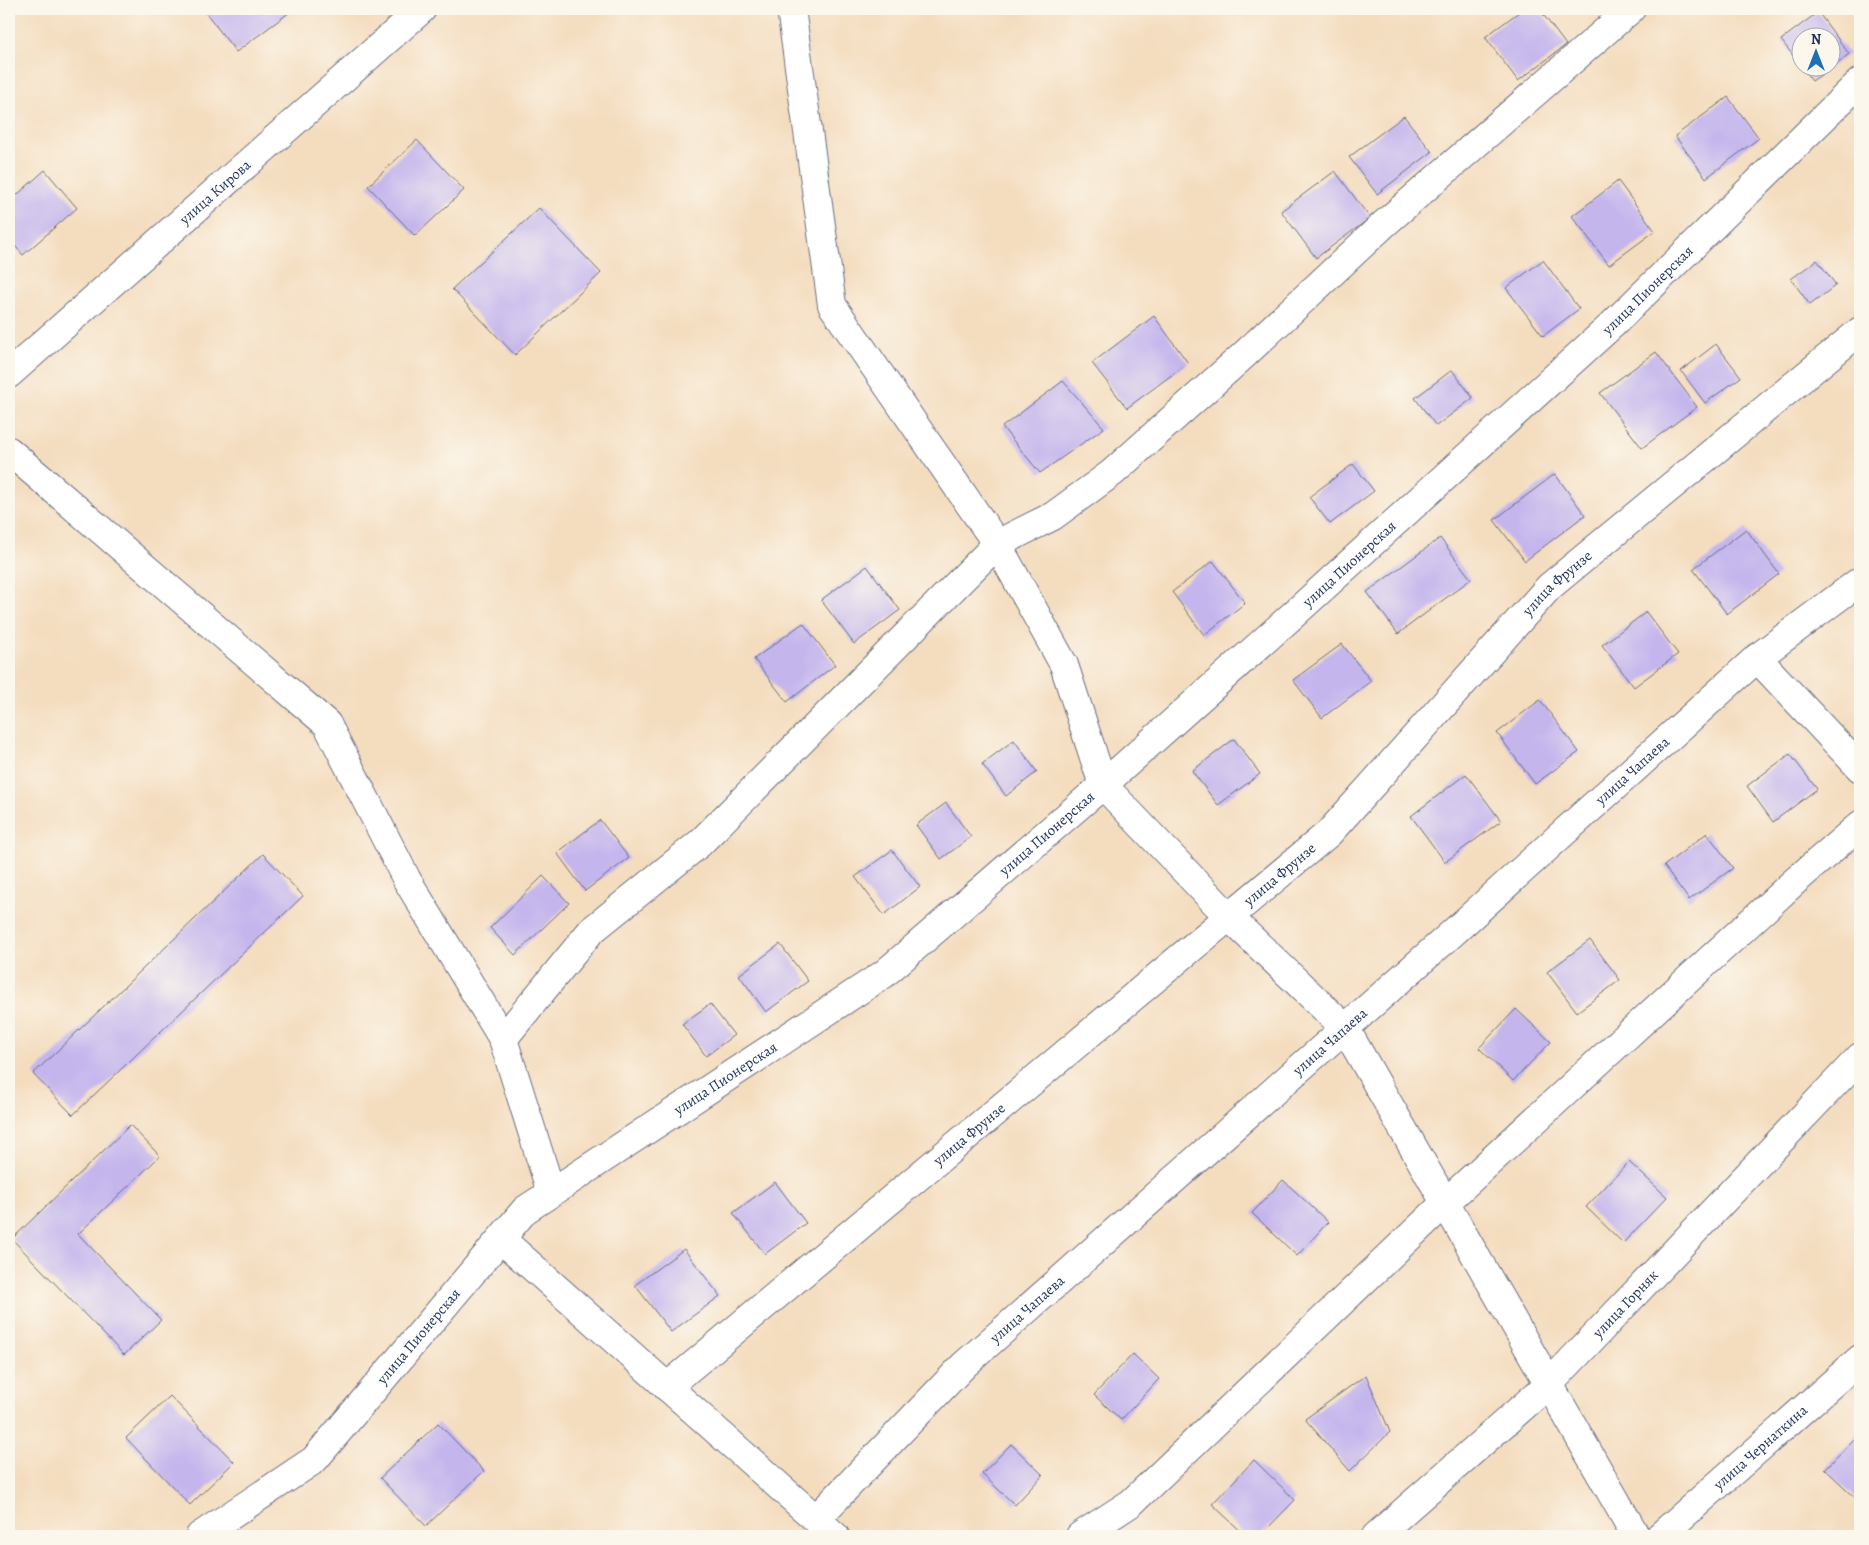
<svg xmlns="http://www.w3.org/2000/svg" width="1869" height="1545" viewBox="0 0 1869 1545" font-family="Alegreya,serif">
<style>
.building{fill:#c4b6ed}
.lines{fill:none;stroke-linecap:round;stroke-linejoin:round}
.minor-casing{stroke:#676c80;stroke-width:30}
.minor{stroke:#fff;stroke-width:28}
.labels{text-anchor:middle;dominant-baseline:central;stroke-width:4;stroke-linejoin:round;paint-order:stroke}
.street-label{font-size:15px;fill:#1b2f5e;stroke:#fbf7ec}
</style>
<rect width="100%" height="100%" fill="#fbf7ec"/>
<filter id="ink" filterUnits="userSpaceOnUse"><feTurbulence type="fractalNoise" baseFrequency=".02" numOctaves="2"/><feDisplacementMap in="SourceGraphic" scale="10" xChannelSelector="R" yChannelSelector="G"/><feConvolveMatrix kernelMatrix="1 2 1 2 8 2 1 2 1" color-interpolation-filters="sRGB"/></filter>
<filter id="wash" filterUnits="userSpaceOnUse"><feTurbulence type="fractalNoise" baseFrequency=".0096" numOctaves="4" result="noise"/><feDisplacementMap in="SourceGraphic" scale="20" xChannelSelector="R" yChannelSelector="G"/><feGaussianBlur stdDeviation="1.12" result="paint"/><feColorMatrix in="noise" values="0 0 0 0 0 0 0 0 0 0 0 0 0 0 0 0 0 1.4 0 .05"/><feComposite in="paint" operator="in"/></filter>
<g filter="url(#wash)">
<rect width="100%" height="100%" fill="#f4ddbf"/>
<g id="blocks">
<g class="building">
<path d="M203 9H294L236 52Z"/>
<path d="M1523 9H1539L1566 45 1518 81 1485 37Z"/>
<path d="M1818 12 1849 54 1832 67V38H1802V67L1781 40Z"/>
<path d="M1802 68H1831L1812 81Z"/>
<path d="M1728 97 1759 138 1706 178 1675 136Z"/>
<path d="M1404 116 1432 152 1377 194 1349 157Z"/>
<path d="M417 140 464 190 415 236 368 186Z"/>
<path d="M45 170 77 208 23 255 9 239V202Z"/>
<path d="M1335 171 1370 218 1316 258 1281 211Z"/>
<path d="M1618 181 1655 231 1609 265 1572 216Z"/>
<path d="M539 208 601 273 515 355 452 289Z"/>
<path d="M1543 260 1579 309 1543 336 1506 288Z"/>
<path d="M1817 260 1836 285 1810 305 1791 279Z"/>
<path d="M1154 316 1188 363 1127 408 1092 363Z"/>
<path d="M1716 344 1741 377 1705 403 1681 371Z"/>
<path d="M1656 352 1697 407 1642 448 1600 393Z"/>
<path d="M1452 370 1473 398 1436 426 1415 398Z"/>
<path d="M1063 381 1104 428 1040 473 1002 427Z"/>
<path d="M1353 464 1374 491 1330 524 1309 497Z"/>
<path d="M1555 474 1585 515 1525 561 1494 520Z"/>
<path d="M1746 529 1779 574 1727 614 1693 569Z"/>
<path d="M1440 538 1471 579 1398 634 1367 592Z"/>
<path d="M1213 561 1245 603 1204 635 1172 592Z"/>
<path d="M867 566 900 610 854 644 821 600Z"/>
<path d="M1646 612 1678 654 1634 687 1602 645Z"/>
<path d="M803 623 835 665 787 702 754 659Z"/>
<path d="M1342 644 1371 681 1322 718 1293 680Z"/>
<path d="M1540 700 1579 752 1535 784 1497 733Z"/>
<path d="M1234 739 1260 774 1218 805 1192 771Z"/>
<path d="M1014 740 1037 772 1006 796 982 764Z"/>
<path d="M1790 754 1817 789 1773 822 1747 786Z"/>
<path d="M1466 774 1501 821 1445 862 1411 816Z"/>
<path d="M946 803 971 837 941 859 916 825Z"/>
<path d="M600 820 629 858 585 891 557 853Z"/>
<path d="M1707 833 1733 868 1689 900 1664 866Z"/>
<path d="M892 850 920 887 884 915 855 877Z"/>
<path d="M263 854 303 896 73 1115 33 1074Z"/>
<path d="M543 876 569 903 515 955 490 928Z"/>
<path d="M1590 940 1620 980 1577 1012 1547 972Z"/>
<path d="M780 944 808 981 766 1012 739 975Z"/>
<path d="M710 1004 734 1035 706 1056 682 1024Z"/>
<path d="M1516 1009 1551 1042 1513 1081 1479 1048Z"/>
<path d="M130 1125 160 1156 78 1234 161 1320 124 1355 12 1239Z"/>
<path d="M1629 1162 1667 1197 1623 1243 1586 1207Z"/>
<path d="M1283 1180 1328 1222 1297 1256 1252 1213Z"/>
<path d="M775 1182 806 1223 765 1254 733 1213Z"/>
<path d="M684 1249 720 1296 671 1332 635 1285Z"/>
<path d="M1133 1354 1159 1379 1121 1420 1094 1395Z"/>
<path d="M1366 1375 1390 1432 1350 1471 1305 1419Z"/>
<path d="M170 1396 234 1462 190 1505 126 1438Z"/>
<path d="M438 1423 484 1471 426 1526 380 1478Z"/>
<path d="M1859 1434 1860 1436V1502L1825 1469Z"/>
<path d="M1011 1444 1043 1475 1015 1505 982 1474Z"/>
<path d="M1254 1460 1295 1500 1260 1536H1246L1212 1504Z"/>
</g>
</g>
</g>
<g filter="url(#ink)">
<use href="#blocks" fill-opacity="0" stroke="#676c80" stroke-width="1"/>
<g class="lines">
<g class="minor-casing">
<g id="minor">
<path d="M791 9 832 305 997 544 1064 665 1103 785 1229 917 1345 1028 1636 1536"/>
<path id="s1" d="M9 374 422 9"/>
<path d="M9 451 327 724 407 880 503 1039 551 1192"/>
<path d="M1757 658 1860 768"/>
<path d="M503 1039 591 931 700 843 997 544 1053 516 1112 473 1245 354 1383 225 1631 9"/>
<path d="M501 1239 835 1536"/>
<path id="s2" d="M667 1387 1329 833 1549 587 1860 331"/>
<path id="s3" d="M816 1519 964 1365 1447 938 1757 658 1860 581"/>
<path id="s4" d="M200 1536 314 1460 525 1210 884 974 1103 785 1294 614 1612 325 1860 82"/>
<path d="M1080 1536 1131 1503 1445 1203 1794 882 1860 825"/>
<path id="s5" d="M1376 1536 1549 1384 1860 1057"/>
<path id="s6" d="M1660 1536 1860 1359"/>
</g>
</g>
<use href="#minor" class="minor"/>
</g>
</g>
<g class="labels">
<g class="street-label">
<text stroke="none"><textPath href="#s1" startOffset="275">улица Кирова</textPath></text>
<text stroke="none"><textPath href="#s4" startOffset="1919">улица Пионерская</textPath></text>
<text stroke="none"><textPath href="#s4" startOffset="1514">улица Пионерская</textPath></text>
<text stroke="none"><textPath href="#s2" startOffset="1202">улица Фрунзе</textPath></text>
<text stroke="none"><textPath href="#s3" startOffset="1108">улица Чапаева</textPath></text>
<text stroke="none"><textPath href="#s4" startOffset="1109">улица Пионерская</textPath></text>
<text stroke="none"><textPath href="#s2" startOffset="799">улица Фрунзе</textPath></text>
<text stroke="none"><textPath href="#s3" startOffset="702">улица Чапаева</textPath></text>
<text stroke="none"><textPath href="#s4" startOffset="704">улица Пионерская</textPath></text>
<text stroke="none"><textPath href="#s2" startOffset="394">улица Фрунзе</textPath></text>
<text stroke="none"><textPath href="#s5" startOffset="341">улица Горняк</textPath></text>
<text stroke="none"><textPath href="#s3" startOffset="298">улица Чапаева</textPath></text>
<text stroke="none"><textPath href="#s4" startOffset="299">улица Пионерская</textPath></text>
<text stroke="none"><textPath href="#s6" startOffset="134">улица Чернаткина</textPath></text>
</g>
</g>
<rect width="1869" height="1545" fill="none" stroke="#fbf7ec" stroke-width="30"/>
<g transform="translate(1816 52)"><circle r="24" fill="#fbf7ec" stroke="#a1a7b3"/>
<path d="M0-4L9 19L0 12L-9 19Z" fill="#1f6fb2"/>
<text y="-8" font-size="14" font-weight="bold" text-anchor="middle" fill="#1b2f5e">N</text>
</g>
</svg>
